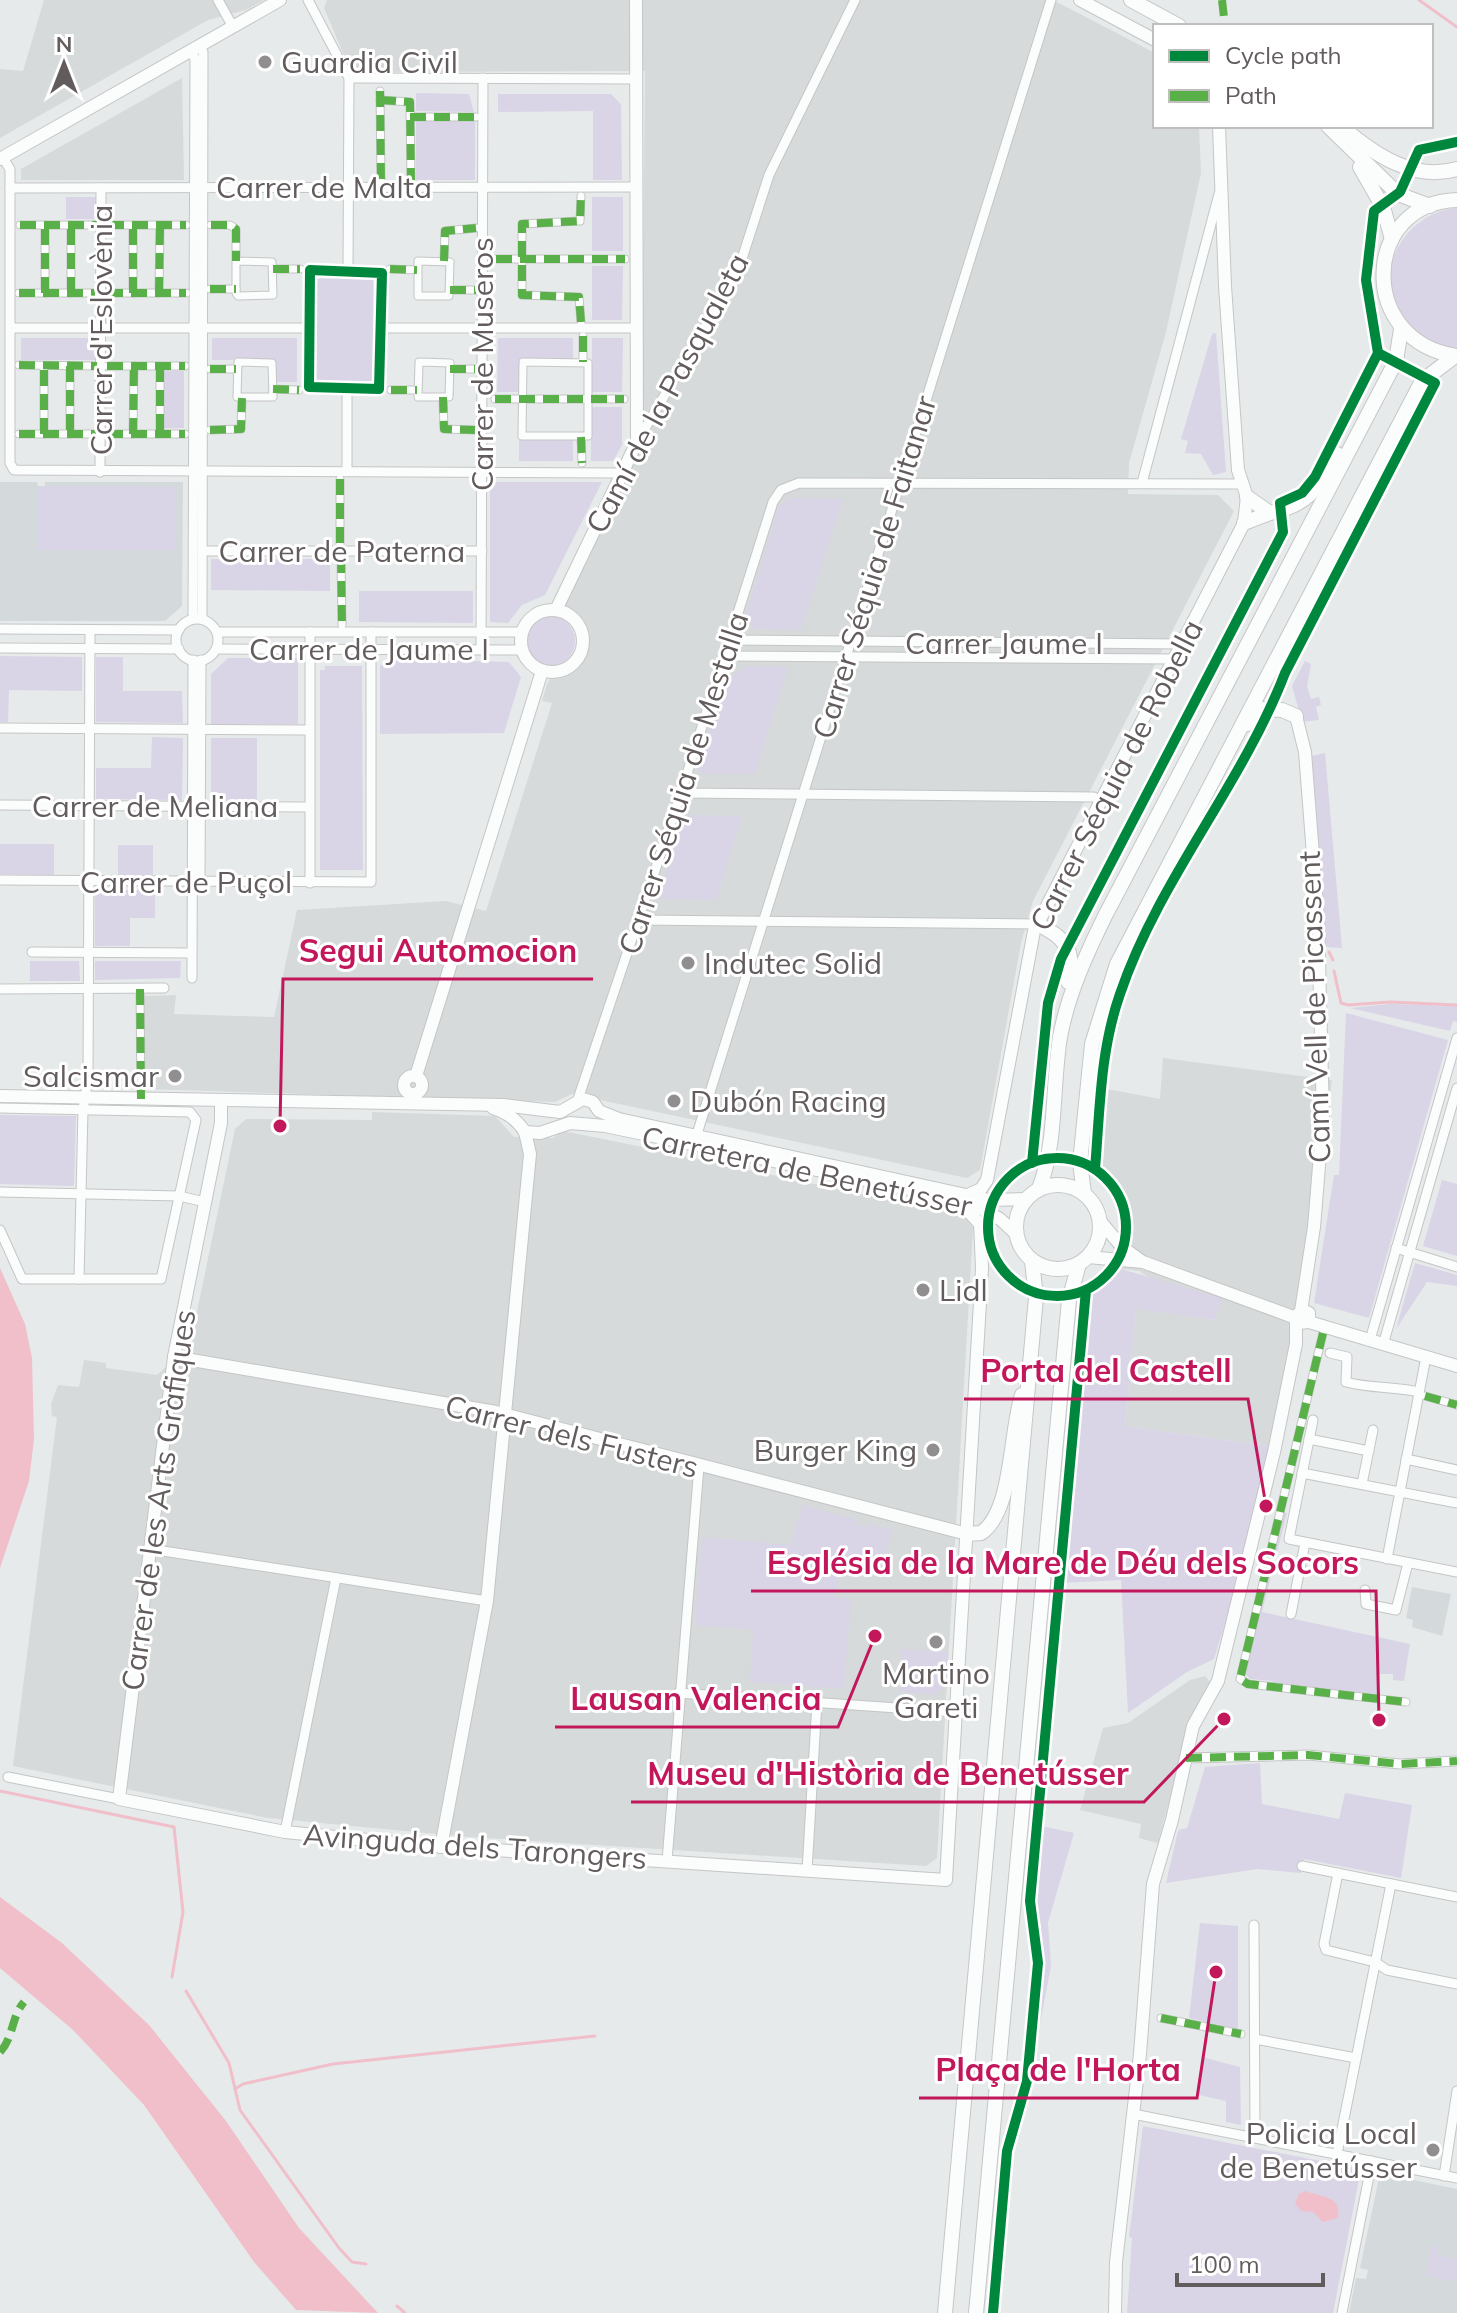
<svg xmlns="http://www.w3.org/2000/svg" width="1457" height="2313" viewBox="0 0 1457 2313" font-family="Mulish,sans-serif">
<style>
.industrial{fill:#d6dada}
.education{fill:#d4dadb}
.green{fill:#d9d5e6}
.water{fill:#f0bfca}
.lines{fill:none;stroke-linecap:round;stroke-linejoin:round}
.stream{stroke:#f0bfca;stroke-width:3}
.pedestrian-casing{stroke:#c5c5c5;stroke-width:9}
.minor-casing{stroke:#c5c5c5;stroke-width:11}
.tertiary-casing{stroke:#c5c5c5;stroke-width:14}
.secondary-casing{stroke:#c7c6c7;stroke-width:16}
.pedestrian{stroke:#fbfcfc;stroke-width:7}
.minor{stroke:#fbfcfc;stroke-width:9}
.tertiary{stroke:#fbfcfc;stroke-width:12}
.secondary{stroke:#fbfcfc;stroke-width:14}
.quiet{stroke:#59b049;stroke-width:8;stroke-dasharray:16 8;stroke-linecap:butt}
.cycleway-casing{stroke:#fff;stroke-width:15}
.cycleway{stroke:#00873e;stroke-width:10}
.poi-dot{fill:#918e8f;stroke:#fff;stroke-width:3}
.labels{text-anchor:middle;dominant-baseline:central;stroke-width:6;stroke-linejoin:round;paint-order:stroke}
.poi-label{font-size:30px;fill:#635c5d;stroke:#fff;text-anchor:start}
.street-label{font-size:30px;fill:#635c5d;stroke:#fff}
.leader{fill:none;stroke:#c2185b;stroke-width:3}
.callout-dot{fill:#c2185b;stroke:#fff;stroke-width:3}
.callout-label{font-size:32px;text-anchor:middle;font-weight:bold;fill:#c2185b;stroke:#fff;stroke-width:6;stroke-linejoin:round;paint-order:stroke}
</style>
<rect width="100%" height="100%" fill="#e6eaeb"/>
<g class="industrial">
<path d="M44 0H264L246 10 208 20 0 138V69L23 71Z"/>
<path d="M327 0H1053L1155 53V126H1199L1201 173 1166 332 1129 463 1128 494 1218 495 1234 511 1033 901 1021 943 980 1170 967 1178 572 1094 555 1102 144 1089V996L176 995 174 1014 274 1017 297 910 446 901 486 911 552 703 542 701 547 684 550 679 562 677 578 667 588 646 581 618 563 605 642 441 645 71 351 72 324 8Z"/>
<path d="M182 78 184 180H21V169Z"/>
<path d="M1163 1058 1332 1080 1296 1344 1269 1446 1125 1426 1136 1308 1214 1320 1139 1271 1121 1269 1131 1243V1216L1123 1190 1102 1166 1107 1089 1160 1099Z"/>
<path d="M372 1112 495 1116 514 1137 553 1138 563 1131 628 1144 964 1216 973 1228 937 1858 926 1866 469 1837 268 1818 13 1766 57 1417 52 1416 51 1404 58 1385 79 1387 84 1360 106 1363V1368L157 1375 190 1345 235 1129 246 1119 372 1120Z"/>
<path d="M1205 1676 1210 1682 1189 1726 1158 1843 1139 1838 1141 1824 1080 1810 1103 1728 1128 1723 1190 1680Z"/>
</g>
<g class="education">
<path d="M0 482H37L38 486H45V482H183L182 606 165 621H0Z"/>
<path d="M1412 1587 1451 1594 1442 1636 1412 1627 1413 1620 1406 1618Z"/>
<path d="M1380 2173 1457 2189V2313H1349L1356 2278 1366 2279 1368 2270 1360 2268Z"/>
</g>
<g class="green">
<path d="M416 93 469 94 474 112 416 111Z"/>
<path d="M498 94H611L621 104 622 180H593V111L498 112Z"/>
<rect x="416" y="119" width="59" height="61"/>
<rect x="66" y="197" width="30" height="22"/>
<rect x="592" y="197" width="31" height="54"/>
<path d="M1457 208V349C1446 346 1432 344 1421 339 1361 306 1390 214 1457 208Z"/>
<path d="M592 266H623L622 320H592Z"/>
<path d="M373 276 374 381 316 383 315 279Z"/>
<path d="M1216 333 1226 472 1213 475 1201 454 1185 453 1188 441 1181 439 1212 334Z"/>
<rect x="21" y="338" width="74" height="22"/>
<path d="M212 338H297V382H276L275 360H212Z"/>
<path d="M498 338H573V360H520L519 392H497Z"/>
<path d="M592 338H623L622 392H592Z"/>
<rect x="162" y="371" width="22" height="57"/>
<path d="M591 407H622V445L613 461H591Z"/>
<rect x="519" y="439" width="54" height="22"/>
<path d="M490 482H602L545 595 522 605 508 623 490 622Z"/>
<path d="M37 486 176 487V550H37Z"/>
<path d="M790 498 843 499 801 630 754 629 745 617 779 506Z"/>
<path d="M211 559H330V591L211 590Z"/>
<path d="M359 591H473V623L359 622Z"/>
<circle cx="550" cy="641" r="25"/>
<path d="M0 656 82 657V691L9 690 8 722H0Z"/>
<path d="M96 657H123V691H182L183 723 96 722Z"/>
<path d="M228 658H298V724H211V674Z"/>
<path d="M393 659 509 662 521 677 504 733 380 734V665H393Z"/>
<path d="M1305 661 1311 664 1307 686 1311 699 1319 697 1321 705 1316 707 1319 720 1302 722 1292 686Z"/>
<path d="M325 666H362L363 870H320V670H325Z"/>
<path d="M746 666 788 667 755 774H702L698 768 726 680Z"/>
<path d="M152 737 183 738 182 800 96 799V768H151Z"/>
<rect x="211" y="738" width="46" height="63"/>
<path d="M1325 753 1342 948 1325 947 1311 756Z"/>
<path d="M690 815 742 816 716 900 657 899 682 821Z"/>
<path d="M0 844H54V875L0 874Z"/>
<rect x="118" y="845" width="35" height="30"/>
<path d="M95 890H155V918H130V946H95Z"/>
<path d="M30 961H79L80 981H30Z"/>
<path d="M95 961H181L180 978 95 980Z"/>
<path d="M1390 1004 1457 1006V1022L1453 1021 1450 1031 1350 1008Z"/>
<path d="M1346 1013 1448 1040 1369 1318 1314 1303 1334 1175H1339Z"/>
<path d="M0 1115 76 1116 74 1186 0 1184Z"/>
<path d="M1442 1180 1457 1184V1256L1423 1246Z"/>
<path d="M1415 1263 1457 1275V1286L1427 1282 1396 1329Z"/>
<path d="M1121 1269 1222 1298 1215 1320 1136 1309 1125 1426 1269 1446 1232 1601 1214 1659 1187 1672 1128 1713 1121 1580 1062 1583 1087 1309 1091 1295Z"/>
<path d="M802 1505 857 1520 856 1525 867 1528 869 1523 892 1530 880 1576 840 1574 834 1597 851 1599 844 1689 750 1682 753 1630 695 1625 702 1537 791 1545Z"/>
<path d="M1282 1512 1287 1513 1262 1612 1410 1644 1404 1681 1393 1680V1674H1379L1377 1694 1273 1684V1681L1250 1679 1244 1672Z"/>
<path d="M902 1649 948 1652 947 1685 935 1695 900 1692Z"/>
<path d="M1260 1763 1262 1804 1339 1819 1345 1793 1412 1805 1401 1878 1304 1859 1301 1873 1257 1869 1166 1883 1177 1835 1179 1830 1187 1828 1205 1767Z"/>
<path d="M1041 1826 1074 1833 1048 1923 1051 1966 1031 2071 1043 1959 1033 1897Z"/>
<path d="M1200 1923 1238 1926V2029L1189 2018Z"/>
<path d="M1202 2057 1240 2067 1241 2125 1226 2122V2101L1199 2095Z"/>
<path d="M1143 2126 1361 2169 1333 2313H1127L1132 2238 1129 2237Z"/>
<path d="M1432 2245 1438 2246 1437 2255 1457 2259V2282L1426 2276Z"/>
</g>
<g class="water">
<path d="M0 1268 25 1324 32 1358 34 1439 29 1481 0 1568Z"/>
<path d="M0 1897 62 1943 149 2025 226 2121 299 2228 378 2313 296 2310 254 2262 144 2105 73 2030 0 1968Z"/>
<path d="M1306 2191C1322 2198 1342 2195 1338 2218L1323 2222 1313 2212 1301 2211 1295 2203 1299 2194Z"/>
</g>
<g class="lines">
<g class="stream">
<path d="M1419 0 1457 27"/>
<path d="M1329 952 1333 960"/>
<path d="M1334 971 1341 1003 1348 1005 1390 1002 1457 1005"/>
<path d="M0 1791 174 1827 183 1912 172 1977"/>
<path d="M186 1991 229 2063 240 2110 339 2248 352 2262 366 2264"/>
<path d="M235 2089 243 2084 333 2064 595 2036"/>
<path d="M397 2306 405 2313"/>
</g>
<g class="pedestrian-casing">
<g id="pedestrian">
<path d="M380 91 381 181"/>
<path d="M380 100 410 102 411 181"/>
<path d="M410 117H476"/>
<path d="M20 225H97"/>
<path d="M108 225H186"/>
<path d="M211 225H230L236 229V293L238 296 273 295 272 262 236 261"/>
<path d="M496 259H625"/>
<path d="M418 261 450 262 449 296H418Z"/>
<path d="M444 261 445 231 476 228"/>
<path d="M273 269H300"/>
<path d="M390 269 417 270"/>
<path d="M210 289H236"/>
<path d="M450 290H476"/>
<path d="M19 293H95"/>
<path d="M45 293V225"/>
<path d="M71 293V225"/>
<path d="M107 293H186"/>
<path d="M133 293V225"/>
<path d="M159 293 160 225"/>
<path d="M581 322 579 297 522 295V224L580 221 581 196"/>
<path d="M583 336V362"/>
<path d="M238 362 272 363 273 397H237Z"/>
<path d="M419 362 450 363 449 397H418Z"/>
<path d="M523 362 588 363V436H522Z"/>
<path d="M19 365 97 366"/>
<path d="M70 366V434"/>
<path d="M107 366H185"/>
<path d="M160 366V434"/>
<path d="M210 369H236"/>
<path d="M450 369H475"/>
<path d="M273 389 299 390"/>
<path d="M391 390H417"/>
<path d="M443 397 444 429 475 430"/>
<path d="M495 399H624"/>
<path d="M210 430 241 429 242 398"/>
<path d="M19 434H96"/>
<path d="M44 434V366"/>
<path d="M107 434H185"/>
<path d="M133 434 134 366"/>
<path d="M581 437 582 463"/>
<path d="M340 479V546"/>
<path d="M341 557 342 625"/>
<path d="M140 989 141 1098"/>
<path d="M1323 1333 1240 1679 1248 1684 1406 1702"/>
<path d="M1425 1396 1457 1405"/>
<path d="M1161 2018 1241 2034"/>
</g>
</g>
<g class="minor-casing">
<g id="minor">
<path d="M218 0 233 27"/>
<path d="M308 0 349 78 348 269"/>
<path d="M200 45 203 52 202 619"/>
<path d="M191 51 195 59 193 619"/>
<path d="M349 78 636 79"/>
<path d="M3 158 10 169V463L14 470 620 473"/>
<path d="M10 188 637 187"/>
<path d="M310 270 382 273 379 389 309 387Z"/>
<path d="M10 328H308"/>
<path d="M382 328H637"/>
<path d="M637 442 738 271 769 175 855 0"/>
<path d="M347 471V390"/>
<path d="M100 472 101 188"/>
<path d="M1142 483 1219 194"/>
<path d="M202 551H482"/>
<circle cx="197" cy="640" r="21"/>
<path d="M0 629 179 630"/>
<path d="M217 632H522"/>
<path d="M310 632V883"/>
<path d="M729 640 1183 644"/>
<path d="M0 648 179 649"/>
<path d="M216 649 521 650"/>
<path d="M481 650 483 78"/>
<path d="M724 656 1176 659"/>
<path d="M0 728 309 730"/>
<path d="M681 793 1094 797 1102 801"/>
<path d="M0 805 309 807"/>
<path d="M0 880 371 882V632"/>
<path d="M200 882 201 660"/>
<path d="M639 920 1037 924"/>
<path d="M32 952 191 953"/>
<path d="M192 978 193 660"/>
<path d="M0 989 164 988"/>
<path d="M577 1102 681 793 773 502 781 490 799 483 1243 484"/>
<path d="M0 1108 190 1112 196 1120 161 1279H22L0 1230"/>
<path d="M697 1134 1051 0"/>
<path d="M0 1192 179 1196 205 1202"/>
<path d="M1396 1248 1457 1267"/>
<path d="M79 1279 83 1110 88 1078 90 630"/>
<path d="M1370 1340 1457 1038"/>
<path d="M1383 1345 1457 1088"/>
<path d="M1330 1353 1347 1357 1346 1382C1372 1389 1393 1386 1419 1392"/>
<path d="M1313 1420 1289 1539 1457 1572"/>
<path d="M1309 1439 1369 1451"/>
<path d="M1406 1459 1457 1470"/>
<path d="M1302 1473 1457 1503"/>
<path d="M1362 1484 1373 1430"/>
<path d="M150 1549 487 1601"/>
<path d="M1387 1559 1426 1357"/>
<path d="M1365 1590 1366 1604 1396 1610 1408 1563"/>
<path d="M1291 1614 1305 1543"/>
<path d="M678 1693 956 1712"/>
<path d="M1186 1758 1308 1755 1400 1764 1457 1761"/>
<path d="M8 1777 119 1799"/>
<path d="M285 1832 336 1578"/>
<path d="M667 1861 699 1466"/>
<path d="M1302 1866 1457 1897"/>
<path d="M807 1871 817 1702"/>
<path d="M1338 1873 1324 1944 1326 1950 1375 1962 1387 1970 1457 1984"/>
<path d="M1254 1925 1255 2138"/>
<path d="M1255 2039 1356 2058"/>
<path d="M1133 2114 1457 2178"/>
<path d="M1337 2154 1391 1884"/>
<path d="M1444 2176 1457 2091"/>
<path d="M1342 2313 1372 2161"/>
</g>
</g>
<g class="tertiary-casing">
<g id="tertiary">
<path d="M1080 0 1155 40"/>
<path d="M0 159 280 0"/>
<circle cx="552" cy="641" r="31"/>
<path d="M556 610 637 442 636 0"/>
<path d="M1296 716 1305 752 1318 919 1323 1118 1314 1227 1301 1311"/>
<circle cx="413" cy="1085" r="9"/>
<path d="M416 1076 542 671"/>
<path d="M0 1096 503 1105 560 1112 583 1099 593 1102 599 1111 619 1119 989 1200 1026 1199"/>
<path d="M221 1101V1123L174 1357 119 1799 285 1832 418 1845 946 1880 982 1268 980 1224 967 1210 938 1197"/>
<path d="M493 1108C508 1113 516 1119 525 1132L540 1133 570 1123 605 1126 967 1201 1000 1219 1017 1235"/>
<path d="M970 1194 981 1189 987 1180 1034 931 1244 523 1247 497 1238 470 1225 286 1219 126"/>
<path d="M1101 1222 1122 1247 1140 1260"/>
<path d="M1088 1257 1143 1262 1296 1318"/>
<path d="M1309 1322 1457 1366"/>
<path d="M174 1357 496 1412 967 1534"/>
<path d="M441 1847 487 1601 530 1154 525 1132"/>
<path d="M1115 2313 1116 2262 1140 2054 1153 1884 1172 1820 1193 1726 1218 1681 1274 1452 1296 1344V1316L1303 1310 1309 1313V1322L1298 1323"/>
</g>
</g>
<g class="secondary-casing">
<g id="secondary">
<path d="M1131 0 1179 26"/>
<path d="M1328 126 1398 194 1430 206"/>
<path d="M1341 126C1372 153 1413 182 1457 169"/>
<path d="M1360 167 1383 207 1392 239"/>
<path d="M1457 356C1357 342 1361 203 1457 200"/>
<path d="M1247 497 1270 513C1311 504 1317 488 1337 454"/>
<path d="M1244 523 1270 513"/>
<path d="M1248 724 1262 709 1282 710 1296 716"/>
<path d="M1037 924C1065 937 1076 950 1068 982"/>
<circle cx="1058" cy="1227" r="42"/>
<path d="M1039 1189C1057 1142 1052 1087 1060 1037 1068 994 1086 955 1105 916L1396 361 1401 329"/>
<path d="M1084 1193 1080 1163 1092 1044 1117 964 1422 381 1455 356"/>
<path d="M967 1534 981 1533C1013 1512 1010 1431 1022 1395"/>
<path d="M945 2313 1036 1297 1032 1261"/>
<path d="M976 2313 1069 1300 1079 1264"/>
</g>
</g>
<use href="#pedestrian" class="pedestrian"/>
<use href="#minor" class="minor"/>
<use href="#tertiary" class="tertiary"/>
<use href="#secondary" class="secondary"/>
<g class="quiet">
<path d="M1222 0 1225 26"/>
<path d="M380 91 381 181"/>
<path d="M380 100 410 102 411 181"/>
<path d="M410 117H476"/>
<path d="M20 225H97"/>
<path d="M108 225H186"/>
<path d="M211 225H230L236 229V261"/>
<path d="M496 259H625"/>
<path d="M444 261 445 231 476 228"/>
<path d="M273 269H300"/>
<path d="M390 269 417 270"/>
<path d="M210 289H236"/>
<path d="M450 290H476"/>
<path d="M19 293H95"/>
<path d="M45 293V225"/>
<path d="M71 293V225"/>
<path d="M107 293H186"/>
<path d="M133 293V225"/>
<path d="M159 293 160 225"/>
<path d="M581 322 579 297 522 295V224L580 221 581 196"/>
<path d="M583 336V362"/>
<path d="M19 365 97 366"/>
<path d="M70 366V434"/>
<path d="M107 366H185"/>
<path d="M160 366V434"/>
<path d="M210 369H236"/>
<path d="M450 369H475"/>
<path d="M273 389 299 390"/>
<path d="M391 390H417"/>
<path d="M443 397 444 429 475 430"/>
<path d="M495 399H624"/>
<path d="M210 430 241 429 242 398"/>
<path d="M19 434H96"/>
<path d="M44 434V366"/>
<path d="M107 434H185"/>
<path d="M133 434 134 366"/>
<path d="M581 437 582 463"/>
<path d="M340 479V546"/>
<path d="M341 557 342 625"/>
<path d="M140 989 141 1099"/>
<path d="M1323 1333 1240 1679 1248 1684 1406 1702"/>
<path d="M1425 1396 1457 1405"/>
<path d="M1186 1758 1308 1755 1400 1764 1457 1761"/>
<path d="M1161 2018 1241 2034"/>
<path d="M0 2052C14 2037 11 2017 24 2002"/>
</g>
<g class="cycleway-casing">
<g id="cycleway">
<path d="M310 270 382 273 379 389 309 387Z"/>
<circle cx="1057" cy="1227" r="69"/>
<path d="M1032 1163 1048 1003 1061 959 1283 532 1280 503 1302 493 1315 477 1378 353 1366 280 1374 211 1400 192 1419 150 1457 142"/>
<path d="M1095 1169C1100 1109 1100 1051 1120 994 1159 879 1242 785 1285 673L1435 383 1378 353"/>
<path d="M993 2313 1007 2151 1027 2081 1038 1963 1030 1901 1086 1290"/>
</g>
</g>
<use href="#cycleway" class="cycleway"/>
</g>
<g class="poi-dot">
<circle cx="265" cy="62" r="8"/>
<circle cx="688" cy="963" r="8"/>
<circle cx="175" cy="1076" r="8"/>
<circle cx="674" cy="1101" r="8"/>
<circle cx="923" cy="1290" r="8"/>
<circle cx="933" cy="1450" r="8"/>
<circle cx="936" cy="1642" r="8"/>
<circle cx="1433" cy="2150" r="8"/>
</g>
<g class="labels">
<g class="poi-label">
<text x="281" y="62">Guardia Civil</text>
<text x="704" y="963">Indutec Solid</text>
<text x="159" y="1076" text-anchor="end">Salcismar</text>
<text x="690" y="1101">Dubón Racing</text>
<text x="939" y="1290">Lidl</text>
<text x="917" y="1450" text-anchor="end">Burger King</text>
<text x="936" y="1673" text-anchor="middle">Martino<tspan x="936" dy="34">Gareti</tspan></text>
<text x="1417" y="2133" text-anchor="end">Policia Local<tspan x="1417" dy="34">de Benetússer</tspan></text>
</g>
<g class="street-label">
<text x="324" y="187">Carrer de Malta</text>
<text transform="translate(101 330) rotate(-90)">Carrer d'Eslovènia</text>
<text transform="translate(482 364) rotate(-90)">Carrer de Museros</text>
<text transform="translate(667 393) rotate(-62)">Camí de la Pasqualeta</text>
<text x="342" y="551">Carrer de Paterna</text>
<text transform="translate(874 567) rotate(-73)">Carrer Séquia de Faitanar</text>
<text x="1004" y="643">Carrer Jaume I</text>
<text x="369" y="649">Carrer de Jaume I</text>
<text transform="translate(1116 775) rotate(-63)">Carrer Séquia de Robella</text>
<text transform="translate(683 783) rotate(-72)">Carrer Séquia de Mestalla</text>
<text x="155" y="806">Carrer de Meliana</text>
<text x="186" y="882">Carrer de Puçol</text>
<text transform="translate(1314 1007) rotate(-92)">Camí Vell de Picassent</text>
<text transform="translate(807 1171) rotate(12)">Carretera de Benetússer</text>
<text transform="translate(572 1436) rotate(14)">Carrer dels Fusters</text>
<text transform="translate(158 1500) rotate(-82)">Carrer de les Arts Gràfiques</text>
<text transform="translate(475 1846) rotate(4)">Avinguda dels Tarongers</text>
</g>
</g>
<path class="leader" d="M280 1126L283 979H593M1266 1506L1248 1399H964M1379 1720L1376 1591H751M875 1636L838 1727H555M1224 1719L1144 1802H631M1216 1972L1197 2098H919"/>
<g class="callout-dot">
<circle cx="280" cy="1126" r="8"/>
<circle cx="1266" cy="1506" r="8"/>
<circle cx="1379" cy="1720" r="8"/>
<circle cx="875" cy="1636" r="8"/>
<circle cx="1224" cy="1719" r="8"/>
<circle cx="1216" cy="1972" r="8"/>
</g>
<g class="callout-label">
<text x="438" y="962">Segui Automocion</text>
<text x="1106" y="1382">Porta del Castell</text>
<text x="1063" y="1574">Església de la Mare de Déu dels Socors</text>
<text x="696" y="1710">Lausan Valencia</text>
<text x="888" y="1785">Museu d'Història de Benetússer</text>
<text x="1058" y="2081">Plaça de l'Horta</text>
</g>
<rect x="1153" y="24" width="280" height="104" fill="#ffffff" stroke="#c1bebe" stroke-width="2"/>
<rect x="1169" y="50" width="40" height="12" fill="#00873e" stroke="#c1bebe" stroke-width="2"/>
<text x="1225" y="64" font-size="24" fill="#635c5d">Cycle path</text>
<rect x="1169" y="90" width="40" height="12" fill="#59b049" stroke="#c1bebe" stroke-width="2"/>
<text x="1225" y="104" font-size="24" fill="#635c5d">Path</text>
<g transform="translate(64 64)" stroke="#ffffff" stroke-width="6" paint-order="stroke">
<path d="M0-6L14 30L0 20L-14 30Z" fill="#635c5d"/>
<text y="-12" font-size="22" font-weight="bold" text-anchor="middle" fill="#635c5d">N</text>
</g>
<path d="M1177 2273v12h146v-12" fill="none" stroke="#635c5d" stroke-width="4"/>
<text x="1189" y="2273" font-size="24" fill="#635c5d" stroke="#ffffff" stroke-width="6" paint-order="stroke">100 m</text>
</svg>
